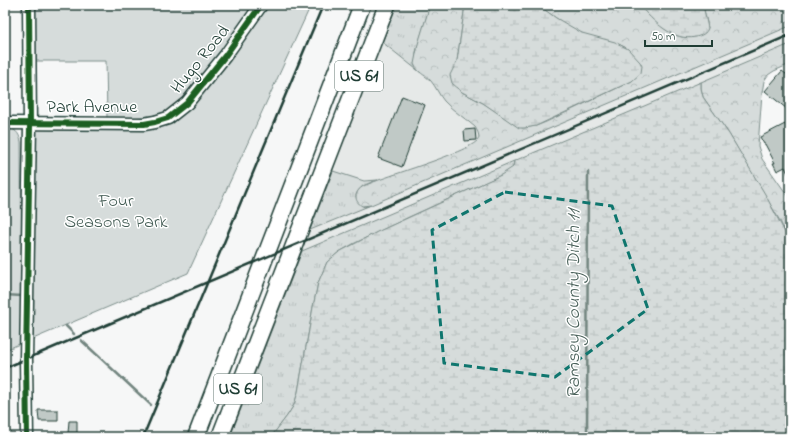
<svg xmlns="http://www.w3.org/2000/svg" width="795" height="442" viewBox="0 0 795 442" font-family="'Indie Flower',sans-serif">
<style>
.built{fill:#e6e9e8}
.grass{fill:url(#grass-tufts);stroke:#7a8c88}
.forest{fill:url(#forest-crowns);stroke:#7a8c88}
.wetland{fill:url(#wetland-marsh);stroke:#7a8c88}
.park{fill:#d6dcdb;stroke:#7a8c88}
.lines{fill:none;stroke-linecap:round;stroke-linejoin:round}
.stream{stroke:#72857f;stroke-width:2.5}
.building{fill:#c0c9c6;stroke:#1f3d34}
.minor-casing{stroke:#1f3d34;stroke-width:15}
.major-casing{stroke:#1f3d34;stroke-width:19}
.minor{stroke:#fff;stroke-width:12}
.major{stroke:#fff;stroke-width:16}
.rail{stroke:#1f3d34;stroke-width:2.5}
.cycleway-casing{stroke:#fff;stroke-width:8}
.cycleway{stroke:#1b5e20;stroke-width:6}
.marked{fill:none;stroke:#0f766e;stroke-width:3;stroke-dasharray:8 5;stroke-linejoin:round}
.labels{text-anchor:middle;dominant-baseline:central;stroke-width:3;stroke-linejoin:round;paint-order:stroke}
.shield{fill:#fff;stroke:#627771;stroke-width:1}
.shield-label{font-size:17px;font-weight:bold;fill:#1f3d34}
.street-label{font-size:18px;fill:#1f3d34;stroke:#fff}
.park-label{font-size:18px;fill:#445d55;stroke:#fff}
.water-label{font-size:19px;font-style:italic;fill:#49615a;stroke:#fff}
</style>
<defs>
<pattern id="grass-tufts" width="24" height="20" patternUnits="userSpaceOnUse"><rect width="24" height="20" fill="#d6dcdb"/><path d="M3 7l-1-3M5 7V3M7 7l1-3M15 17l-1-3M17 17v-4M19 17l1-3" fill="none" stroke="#b7bebd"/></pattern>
<pattern id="forest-crowns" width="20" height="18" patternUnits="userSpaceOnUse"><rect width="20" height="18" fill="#d6dcdb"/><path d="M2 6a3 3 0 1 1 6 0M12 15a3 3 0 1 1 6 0" fill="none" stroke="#b7bebd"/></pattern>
<pattern id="wetland-marsh" width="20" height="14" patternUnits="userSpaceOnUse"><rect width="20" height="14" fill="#d6dcdb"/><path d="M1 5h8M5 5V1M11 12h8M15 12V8" fill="none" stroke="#b7bebd"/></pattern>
</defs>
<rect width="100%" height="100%" fill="#f6f7f7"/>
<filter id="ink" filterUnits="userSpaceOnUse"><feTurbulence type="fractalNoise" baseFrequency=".025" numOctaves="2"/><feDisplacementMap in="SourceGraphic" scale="8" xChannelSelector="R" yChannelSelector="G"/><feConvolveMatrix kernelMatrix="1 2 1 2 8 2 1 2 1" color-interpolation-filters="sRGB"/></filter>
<g filter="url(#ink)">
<path class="built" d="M790 23V46L301 254 388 26 510 142Z"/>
<g class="grass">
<path d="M397 5H430L416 52 415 66 421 73 382 42Z"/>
<path d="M514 161 513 167 508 172 409 217 353 244 339 252 327 262 318 283 313 307 298 392 294 405 287 416 271 437H230L302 251Z"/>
<path d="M333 171 364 181 378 180C369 183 357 186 356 197L364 207 371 205 310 230Z"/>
</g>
<g class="forest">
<path d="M430 5H465L457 61 454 69 453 85 462 92 483 103 522 128 536 126 546 122 632 81 628 49C614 40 601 41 586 35 569 28 553 16 538 5H639C649 16 672 40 688 37 695 36 702 31 708 28L703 5H790V26L371 205 362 206C354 201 354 193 362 187 377 178 476 151 479 138 479 134 477 130 475 127 465 118 453 111 444 101 439 95 436 87 431 81 425 75 417 72 414 64L418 44Z"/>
<path d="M790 44V64L774 71 768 75 764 81 762 93 758 146 762 159 790 199V242L780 221 729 134 703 97 701 88V82Z"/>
</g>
<g class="wetland">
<path d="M465 5H538L556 18 582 33 615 42 628 49 640 62 642 66 641 73 632 81 536 126 525 128H519L483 103 462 92 452 83 450 75 457 61Z"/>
<path d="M639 5H703L708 28C706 34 702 35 696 37 673 42 653 21 639 5Z"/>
<path d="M701 82V88L703 97 729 134 765 194 790 242V437H271L287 416 294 405 298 392 313 307 318 283 327 262 339 252 377 232 501 175 513 167 514 161Z"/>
</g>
<g class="park">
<path d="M33 5H255C243 22 231 38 219 55 203 76 188 104 162 113 144 119 125 118 107 118L106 61H33Z"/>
<path d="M267 5H311L188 273 33 339 32 137 34 132 39 129 161 126 224 64Z"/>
<path d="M5 127C15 129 19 132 21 142L22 343 5 350Z"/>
</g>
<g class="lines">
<g class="stream">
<path d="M5 295 22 296"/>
<path d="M66 326 74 334"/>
<path d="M81 340 151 405"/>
<path d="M587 437 588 172"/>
</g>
</g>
<g class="building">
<path d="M782 71 790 77V105L787 109 765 91Z"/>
<path d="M402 96 425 105 402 167 378 158Z"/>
<path d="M785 124 790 132V178L785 167 777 171 773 163H775L765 144H764L760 137Z"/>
<path d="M475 129 476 140 465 141 464 130Z"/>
<path d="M38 410H58V421H39Z"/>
<path d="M69 421H77V433H68Z"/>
</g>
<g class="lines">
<g class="minor-casing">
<g id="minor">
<path d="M5 123 144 124 155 122 168 118 187 103 225 56 261 5"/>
<path d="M27 437 26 359 30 126 29 5"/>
</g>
</g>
<g class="major-casing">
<g id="major">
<path d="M196 437 362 5"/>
<path d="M220 437 387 5"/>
</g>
</g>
<use href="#minor" class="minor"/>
<use href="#major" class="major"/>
<g class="rail">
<path d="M5 368 790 35"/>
<path d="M143 437 323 5"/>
</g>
<g class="cycleway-casing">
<g id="cycleway">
<path d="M5 123 144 124 155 122 168 118 187 103 225 56 261 5"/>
<path d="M27 437 26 359 30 126 29 5"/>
</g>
</g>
<use href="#cycleway" class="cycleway"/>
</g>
</g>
<path class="marked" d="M505 192 612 206 648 309 555 377 444 363 432 230Z"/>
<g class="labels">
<g class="shield">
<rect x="335" y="61" width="48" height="30" rx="3"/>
<rect x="214" y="374" width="48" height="30" rx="3"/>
</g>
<g class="shield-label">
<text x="359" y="76">US 61</text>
<text x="238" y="389">US 61</text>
</g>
<g class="street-label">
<text transform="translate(201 60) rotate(-51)">Hugo Road</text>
<text x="92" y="108">Park Avenue</text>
</g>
<g class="park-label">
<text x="116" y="202">Four<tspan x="116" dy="21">Seasons Park</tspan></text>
</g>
<g class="water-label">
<text transform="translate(574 304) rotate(-90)">Ramsey County Ditch 11</text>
</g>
</g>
<rect width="795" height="442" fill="none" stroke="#fff" stroke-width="20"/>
<rect x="10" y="10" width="775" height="422" fill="none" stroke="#1f3d34" stroke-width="1.5" filter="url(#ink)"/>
<path d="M645 40v6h67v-6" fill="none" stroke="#1f3d34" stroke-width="2"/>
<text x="651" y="40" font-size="12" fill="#1f3d34" stroke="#ffffff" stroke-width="3" paint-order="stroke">50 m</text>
</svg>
